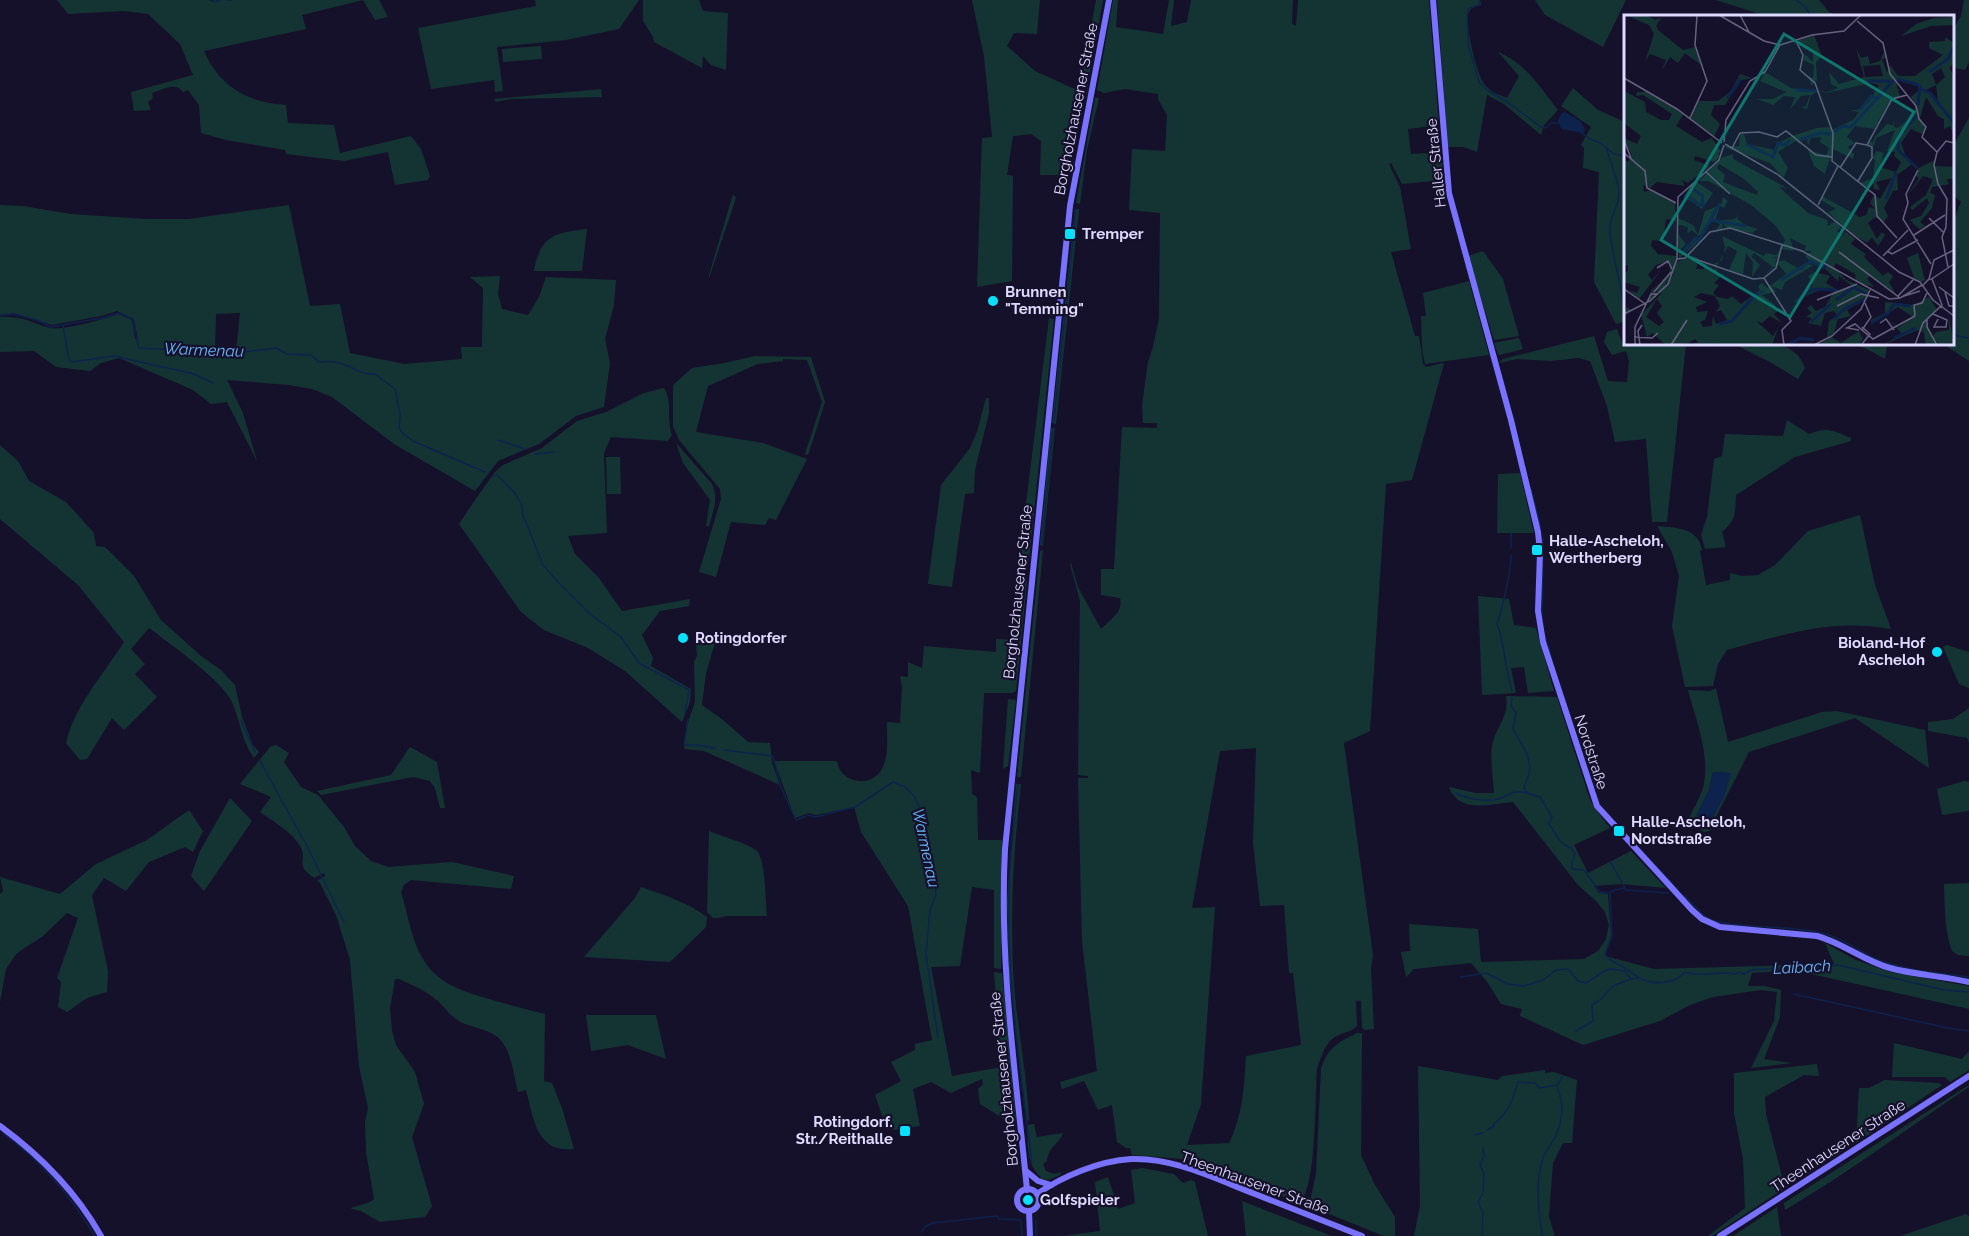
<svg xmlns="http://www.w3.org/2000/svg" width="1969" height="1236" viewBox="0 0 1969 1236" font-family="Raleway,sans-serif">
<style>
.green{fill:#143434;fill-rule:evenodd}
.water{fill:#0d234d}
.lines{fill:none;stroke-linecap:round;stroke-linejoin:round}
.stream{stroke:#0d234d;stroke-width:1.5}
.secondary{stroke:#7872fe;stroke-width:6}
.poi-dot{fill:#08e0fd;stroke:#16112a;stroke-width:2}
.labels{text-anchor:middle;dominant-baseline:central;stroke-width:4.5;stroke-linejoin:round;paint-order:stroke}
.street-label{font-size:15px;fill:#dfdaff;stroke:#16112a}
.poi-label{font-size:15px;font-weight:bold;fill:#dfdaff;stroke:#16112a;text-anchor:start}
.water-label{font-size:16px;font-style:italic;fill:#69b6fe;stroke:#16112a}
.inset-river{fill:none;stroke:#0d234d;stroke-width:3}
.inset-road{fill:none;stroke:#66617f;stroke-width:1.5}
.view{fill:#0f766e;fill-opacity:0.15;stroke:#0f766e;stroke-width:3}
.inset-edge{fill:none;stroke:#dfdaff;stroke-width:3}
</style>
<rect width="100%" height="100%" fill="#16112a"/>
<g class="green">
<path d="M57 0H209L213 2 215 0H379L388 17 375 20 363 0 302 15 306 29 204 51C219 86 248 103 286 105L288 123 334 125 340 153 411 136 421 149 430 176 428 180 395 185 388 152 344 161 286 154 285 150 226 140 201 133 199 105 188 90 183 92C176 81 162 90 152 93L153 98 148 102 151 110 134 111 131 92 193 75 180 44 148 14 124 11 68 14Z"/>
<path d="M535 0H639L619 29 566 40 497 47 503 91 495 92 494 80 431 89 418 28 536 6Z"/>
<path d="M643 0H699L703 11 728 13 726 70 711 65 703 56 702 68 654 42 653 37 643 21Z"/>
<path d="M972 0H1040L1037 34 1014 33 1007 46 1035 71 1081 92 1067 175H1040L1041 141 1031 134 1013 136 1007 175 1013 176 1012 281 977 287 982 138 992 137 984 56Z"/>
<path d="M1096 0H1103L1087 88 1080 87Z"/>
<path d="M1113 0H1118L1116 27 1163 34 1169 0H1174L1171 26 1187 22 1191 0H1293L1292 24 1296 26 1298 0H1429L1439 125 1408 129 1411 154 1441 152 1444 180 1402 184 1391 163 1389 164 1400 187 1411 249 1391 252 1415 336H1419L1423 364 1426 367 1444 363 1412 480 1386 484 1370 731 1344 743 1373 955 1371 969 1374 1029 1364 1030 1362 1027 1361 1001H1356L1357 1026C1350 1033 1339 1033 1332 1039 1325 1045 1320 1059 1317 1069 1315 1094 1317 1191 1299 1203L1212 1166 1182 1159 1132 1155 1130 1148H1126L1117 1142 1112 1105 1098 1110 1084 1081 1062 1089 1060 1082 1097 1071 1082 941 1078 778H1088V776L1078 775 1080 601 1070 564 1071 563 1078 587 1101 629C1110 620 1124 612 1120 598L1101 595V569H1114L1122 427 1157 428V423H1143L1142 405 1148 362 1153 347 1159 318 1160 213 1129 210 1132 149 1165 151 1167 115 1158 99V94L1125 89 1104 93 1097 90ZM1256 748 1253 843 1260 906 1284 905 1289 973H1293L1301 1045 1246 1056C1244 1087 1243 1115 1229 1143L1187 1145 1201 1104 1215 907 1192 908 1220 751Z"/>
<path d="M1437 0H1480L1481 5C1476 6 1471 7 1469 12 1464 23 1477 78 1486 86 1490 92 1501 95 1507 98L1519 76 1498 52C1525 63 1540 87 1558 110L1544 125 1541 135 1504 104 1487 95 1477 152 1464 147H1448Z"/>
<path d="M1535 0H1626L1603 47 1545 15Z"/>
<path d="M1716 0H1819L1829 12 1837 16H1766Z"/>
<path d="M1964 0H1969V62L1965 70 1952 67 1953 29 1961 16Z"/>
<path d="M541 46 542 59 503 62 502 49Z"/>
<path d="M1573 88 1598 110 1625 122 1626 321 1616 324 1594 282 1599 172 1583 168 1584 148 1581 145 1591 127 1561 106Z"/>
<path d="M601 89 602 97 511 99 496 102 494 99Z"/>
<path d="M1095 98H1099L1087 150 1080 204 1076 203Z"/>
<path d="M1969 118V361L1943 344H1952L1953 221 1961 202 1953 195V146Z"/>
<path d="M733 194 736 198 709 278V275Z"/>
<path d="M0 205 23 206 71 214 146 219H189L289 205 310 306 340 304 350 353 404 364 462 359 461 347H482L483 288 470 277 500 276 498 294 502 309 528 315 539 297 546 277 616 280 614 305 605 339 610 363 604 407 576 416 539 444 498 461 475 491 394 444 332 397 312 389 289 385 227 380 243 413 257 461 227 402 211 404 193 390 119 358 101 363 90 371 56 367 34 351 0 352V317C24 316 29 322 50 328 62 331 105 319 118 314L132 320 135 339H138L134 319 117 311 101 316 52 325 14 313 0 315ZM240 313 236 351 215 349 216 314Z"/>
<path d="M1075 209H1079L1056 424 1052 423Z"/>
<path d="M587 229 582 271H534C540 235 555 233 587 229Z"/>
<path d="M1483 251 1503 279 1519 336 1494 340 1468 256Z"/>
<path d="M1469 281 1489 355 1425 364 1422 349 1421 316H1426L1423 293Z"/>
<path d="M1049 318 1054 319 1029 560 1022 565 1020 590 1015 593Z"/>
<path d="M1617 329 1623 345 1686 344 1667 522H1652L1646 439 1615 442 1607 406 1590 361 1578 358 1551 361 1517 359 1499 363 1503 359 1594 336 1608 381 1627 382 1629 361 1626 351 1612 355 1604 342 1607 332Z"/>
<path d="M1519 338 1523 349 1500 355 1498 354 1494 343Z"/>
<path d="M1734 344C1760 343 1795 338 1805 368L1798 379 1770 362Z"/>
<path d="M1852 344H1887L1885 359 1867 349Z"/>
<path d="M755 356 811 357 825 402 808 455 805 454 822 402 807 360 783 359V361L758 364 708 386 696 432 763 443 807 459 776 520 769 518 765 525 731 522 716 577 699 572 721 499 720 489 679 440 673 426V385L692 368 724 363Z"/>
<path d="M664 388C673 402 666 419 672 435L668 441 611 437 604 453 607 533 568 536 575 554 599 578 622 611 690 599 689 606 660 611 642 635 653 658 651 666 691 689 690 702 682 722 625 671 588 648 544 630 521 612 459 524 475 500 495 472 503 465 542 448 577 421 606 412 644 393Z"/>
<path d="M986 398H989V413L975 470 974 493 965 494 952 587 928 584 941 485 970 448 977 432Z"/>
<path d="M1787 420 1809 434C1828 426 1834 431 1851 438V441L1795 457 1736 495C1735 513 1737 519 1722 532L1726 547 1705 549 1701 535 1707 517 1714 459 1722 456 1725 434 1783 436Z"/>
<path d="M1051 428H1055L1043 546 1040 545Z"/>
<path d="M676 443 712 484C719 499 713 511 709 526H706L710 500 683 463Z"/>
<path d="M0 445 18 461 29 481 66 502 94 533 96 546 105 547 134 576 161 620 201 656 221 670 235 685 242 717 253 745 259 752 254 758C242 742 240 721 232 702 222 680 170 644 149 628L131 649 145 664 135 674 157 697 124 730 112 718 87 759 80 760 66 743C75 705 103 675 124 642L78 585 0 519Z"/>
<path d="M606 457H620L621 494H607Z"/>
<path d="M1520 473 1534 533H1497L1498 474Z"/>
<path d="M1860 515 1875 585 1891 629C1831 618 1784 635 1727 650L1718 664 1713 686 1685 687 1672 626 1679 576 1672 552 1657 526C1676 528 1698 527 1702 550L1700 551 1706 585 1730 580V573L1742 576 1758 575 1775 565 1808 531Z"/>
<path d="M1043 550 1021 777H1017L1040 551Z"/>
<path d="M1027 581 1016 691 1012 693H984L980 773 971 770 972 794 977 797 978 840H1002L1001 969 994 968V890L972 887 960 966 931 967 952 1076 1001 1067 994 972 1002 973 1016 1121 1009 1122 980 1104 978 1089 983 1084 982 1079 951 1093 931 1082 913 1089 920 1126 893 1130 885 1124 875 1095 901 1081 891 1062 915 1050V1044L932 1040 908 906 861 832 854 807 816 815 809 813 795 818 774 761H837C840 783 871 789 882 769 889 756 887 737 887 722L900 723 902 688 900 676 908 677V662L922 668 924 646 996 652V639L1018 640 1024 582Z"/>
<path d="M1478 596 1509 599 1514 625 1536 628 1554 691 1528 693 1524 667 1511 668 1516 693 1482 695Z"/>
<path d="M715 643 706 673 702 705 723 720 748 742 770 743 772 763 780 785 704 751 684 749 687 725 695 702 694 662 697 656 696 644Z"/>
<path d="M1947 645 1969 652V688L1959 684 1943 647Z"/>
<path d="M1716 688 1728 742 1822 712 1837 711 1925 730 1929 768 1855 718 1749 752 1709 831 1704 832 1687 822C1692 811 1699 800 1703 788 1711 756 1696 721 1688 690L1710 691ZM1713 772 1730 773 1724 797 1696 816 1709 790Z"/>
<path d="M1506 696 1557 697 1589 797 1594 807 1610 828 1574 845 1588 873 1631 851 1666 888 1621 884 1594 886 1599 893 1608 894 1611 936 1605 956 1654 969 1834 964 1825 943 1856 960 1890 972 1969 986V1009L1793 970 1752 973 1748 986H1764L1781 990 1780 1017 1764 1059 1792 1063 1751 1068 1774 1021 1777 992 1761 990 1713 997 1690 1005 1660 1021 1583 1045 1520 1016 1522 1009 1501 1004 1488 983 1471 963 1414 969 1406 977 1401 952 1410 951 1409 924 1478 929 1481 962 1584 959 1598 951 1606 939 1609 925 1605 912 1597 902 1578 885 1513 802C1491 804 1459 814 1449 787L1476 793H1494C1493 778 1490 760 1492 746 1495 728 1510 716 1506 696Z"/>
<path d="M1008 699 1016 700 1008 766 1003 769Z"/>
<path d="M1969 708V743L1967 738 1928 731V722L1953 719Z"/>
<path d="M276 745 289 753 284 762 301 787 318 795 344 827 355 846 371 861 388 867 452 862 514 876 511 889 411 880 404 885 401 892C407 911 410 932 418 950 433 984 464 992 496 1001 513 1006 529 1010 545 1014L544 1081 552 1083 562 1108 574 1149C536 1153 534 1119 526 1090L518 1092C514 1077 512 1056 503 1043 494 1029 473 1029 459 1021 450 1016 446 1009 439 1002 427 991 414 986 399 979H395L390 1009 392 1031 396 1045 415 1072 424 1104 412 1137 432 1206 425 1217 380 1222 361 1211 352 1209 351 1208 370 1202 374 1199 366 1152 365 1122 368 1108 359 1066 350 960 336 915 320 883 317 881 325 876 324 873 314 878C293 863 309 861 300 846 292 832 273 821 260 812L271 797 240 784 270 747Z"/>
<path d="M410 747 437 762 445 808H440L435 788 430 781 413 777 321 795 317 791 391 775Z"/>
<path d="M1964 781 1969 782V811L1942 815 1937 789Z"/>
<path d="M1016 784H1021C1014 846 1010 906 1013 968 1015 1019 1027 1069 1029 1120L1026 1121 1009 972 1007 900Z"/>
<path d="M230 798 252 821 204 891 191 876 200 851Z"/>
<path d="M189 810 203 831 193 852 185 847 149 862 126 891 104 878 92 895 108 971 107 992 87 998 67 1012 58 1007 61 982 57 978 78 918 67 913 43 936 17 953 6 969 0 1002V894L3 891 0 877 60 894 96 864 147 840Z"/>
<path d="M709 831C720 836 748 843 757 851 766 861 765 902 767 916H727L718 918H713L707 912Z"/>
<path d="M1969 883V956L1958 955 1952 951C1944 930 1945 906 1944 884Z"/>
<path d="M641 887C664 895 687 902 707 917L706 927 670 962 584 957 635 898Z"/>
<path d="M586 1015H656L666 1059 628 1045 591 1051Z"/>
<path d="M1357 1033H1362L1361 1155 1375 1185 1395 1217V1236H1384L1309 1206 1316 1174 1321 1069C1327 1048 1339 1042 1357 1033Z"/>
<path d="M1894 1043 1962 1059 1969 1051V1070L1950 1082 1945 1077H1892Z"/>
<path d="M1817 1064 1819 1076 1804 1075 1765 1097 1766 1114 1785 1188 1712 1236H1708L1745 1208 1743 1159 1734 1113V1073Z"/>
<path d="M1418 1066 1498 1080 1502 1076 1545 1070V1073L1554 1072 1577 1080 1572 1143H1563L1553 1163 1549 1217 1555 1236H1414L1420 1206Z"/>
<path d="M1885 1080 1938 1083 1942 1085 1856 1143 1859 1088H1869Z"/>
<path d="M1969 1085V1087C1907 1129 1849 1172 1785 1210L1784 1203Z"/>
<path d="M1034 1124 1037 1137 1063 1133C1058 1146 1049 1145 1047 1161L1043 1164 1046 1171 1054 1174 1061 1172 1060 1175 1048 1180 1040 1179 1041 1177C1026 1165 1028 1143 1027 1125Z"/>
<path d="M1142 1168 1174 1174 1183 1183 1191 1180 1195 1182 1208 1236H1062L1100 1231 1095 1182 1108 1177 1118 1209 1135 1203 1131 1170Z"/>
<path d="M1242 1201 1332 1236H1246Z"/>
<path d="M1777 1207 1781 1236H1733Z"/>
<path d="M1966 1214 1969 1216V1236H1900Z"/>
</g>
<g class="water">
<path d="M1565 112 1580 121 1585 129 1584 133 1561 129 1558 120 1562 113Z"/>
<path d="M1713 772 1731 773 1724 797 1710 823 1696 816 1709 790Z"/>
</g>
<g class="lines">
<g class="stream">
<path d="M212 0 215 2 220 0"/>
<path d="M227 0H232"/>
<path d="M1479 0V5L1468 9 1467 18 1469 47 1479 82 1487 90 1506 101 1541 127 1545 128 1551 123H1560"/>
<path d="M1796 0 1804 6 1810 14 1818 16"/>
<path d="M1822 16H1823"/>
<path d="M1580 132 1590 139 1600 143 1614 154 1626 156"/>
<path d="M1607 150C1610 161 1620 184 1619 195 1618 208 1609 218 1610 231 1612 260 1624 286 1623 315"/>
<path d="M0 316 14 314 37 320 51 327 102 318 118 313 133 319 138 346 140 348 236 353 276 348 287 354 311 355 319 362C324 362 330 361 335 362 351 364 357 375 375 374L395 389 400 415 399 427 402 433 413 441 485 472"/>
<path d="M63 325 69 360 72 362 114 356 194 374 213 383"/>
<path d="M1952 333 1958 336 1969 338"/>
<path d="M1054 422 1076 210"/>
<path d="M498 440 525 449"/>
<path d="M535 454 554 452"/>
<path d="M493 477 496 474 514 492 521 503 523 515 543 565 558 582 590 614 621 637 639 663 689 690 685 714"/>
<path d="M1531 489 1541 528"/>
<path d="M1042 544 1053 428"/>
<path d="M1511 548V533"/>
<path d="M1511 555C1510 579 1504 601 1497 624 1505 645 1505 669 1512 691"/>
<path d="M1542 619 1543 539"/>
<path d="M1545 636 1552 660"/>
<path d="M1512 698 1511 706 1516 713 1513 729C1520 743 1533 757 1529 774 1528 778 1525 783 1524 788L1527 793 1540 797 1552 817 1549 824C1557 834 1558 844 1571 848L1575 854 1572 862V869L1584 870 1600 892 1610 893 1612 936 1605 954C1610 962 1617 963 1625 968 1631 971 1635 976 1641 979 1655 985 1675 984 1685 972 1701 978 1720 970 1735 974L1739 972 1744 974 1751 970 1838 965 1944 990 1969 992"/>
<path d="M688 719 684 745H695L715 748"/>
<path d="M241 720 255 752"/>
<path d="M724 750 773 756 780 785 796 820 809 815 815 817 855 807 893 782 905 787 914 796 922 812 923 841 930 856 934 876 936 895 930 910 926 954 938 1038"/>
<path d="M260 761 308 848 344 922"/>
<path d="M1018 785C1014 823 1009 861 1009 900 1007 988 1022 1077 1032 1164"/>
<path d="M1456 793C1466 799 1487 802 1499 799 1510 795 1514 789 1526 793"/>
<path d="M1610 861 1625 888 1615 890 1611 892"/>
<path d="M1656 866 1678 890"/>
<path d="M1625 890 1669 893"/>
<path d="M1684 895 1704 916 1711 920C1747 930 1786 924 1821 933 1842 937 1859 952 1879 960 1906 971 1940 973 1969 977"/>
<path d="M1461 977 1486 973 1508 984 1524 986 1543 980 1556 970 1568 969 1578 981 1586 983C1593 979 1602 971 1610 969L1625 971 1631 979 1638 978"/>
<path d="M1794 994 1948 1028 1969 1031"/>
<path d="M1576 1031 1593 1021 1592 1005 1600 1000 1613 986 1631 979"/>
<path d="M1487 1130 1494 1126V1124C1512 1108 1511 1103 1518 1082L1535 1083 1539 1088 1557 1085 1563 1076"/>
<path d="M4 1134C44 1164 69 1194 95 1236"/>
<path d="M1475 1135 1483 1133"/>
<path d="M1036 1220V1236"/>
<path d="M921 1232 926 1226 933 1223 997 1216 999 1219 1021 1220 1022 1236"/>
<path d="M1482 1236 1483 1213 1478 1202 1483 1193 1484 1173 1480 1165 1484 1156 1483 1148"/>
<path d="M1542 1236C1539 1212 1535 1186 1542 1161 1544 1152 1551 1145 1555 1137 1563 1121 1564 1103 1557 1087"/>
</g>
<g class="secondary">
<path d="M1433 0 1449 193 1511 420 1538 532 1540 552 1538 611 1543 642 1597 806 1692 910 1702 919 1720 927 1817 936C1843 943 1864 961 1890 968 1916 975 1943 976 1969 982"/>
<path d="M0 1126C41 1156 76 1192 101 1236"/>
<path d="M1026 1171 1038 1181 1051 1185"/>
<circle cx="1028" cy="1200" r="11"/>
<path d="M1027 1190C1016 1075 999 964 1005 849L1070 206 1109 0"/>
<path d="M1037 1194C1063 1176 1099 1161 1131 1159 1173 1157 1216 1179 1255 1194 1290 1208 1326 1222 1362 1236"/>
<path d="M1029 1211 1030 1236"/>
<path d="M1720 1236 1969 1076"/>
</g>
</g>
<g class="poi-dot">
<rect x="1064" y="228" width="12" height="12" rx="3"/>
<circle cx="993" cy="301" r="6"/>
<rect x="1531" y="544" width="12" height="12" rx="3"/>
<circle cx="683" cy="638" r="6"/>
<circle cx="1937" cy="652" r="6"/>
<rect x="1613" y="825" width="12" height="12" rx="3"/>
<rect x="899" y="1125" width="12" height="12" rx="3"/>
<circle cx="1028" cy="1200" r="6"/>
</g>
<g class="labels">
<g class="street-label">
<text transform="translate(1076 109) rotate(-79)">Borgholzhausener Straße</text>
<text transform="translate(1436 163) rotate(-96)">Haller Straße</text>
<text transform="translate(1018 592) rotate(-84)">Borgholzhausener Straße</text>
<text transform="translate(1591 752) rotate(72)">Nordstraße</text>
<text transform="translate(1004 1079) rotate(-96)">Borgholzhausener Straße</text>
<text transform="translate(1838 1146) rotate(-33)">Theenhausener Straße</text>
<text transform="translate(1255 1183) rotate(20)">Theenhausener Straße</text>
</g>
<g class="poi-label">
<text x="1082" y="234">Tremper</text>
<text x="1005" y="292">Brunnen<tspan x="1005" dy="17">"Temming"</tspan></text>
<text x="1549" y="541">Halle-Ascheloh,<tspan x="1549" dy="17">Wertherberg</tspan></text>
<text x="695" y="638">Rotingdorfer</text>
<text x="1925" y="643" text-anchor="end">Bioland-Hof<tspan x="1925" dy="17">Ascheloh</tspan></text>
<text x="1631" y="822">Halle-Ascheloh,<tspan x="1631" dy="17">Nordstraße</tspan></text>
<text x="893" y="1122" text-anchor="end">Rotingdorf.<tspan x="893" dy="17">Str./Reithalle</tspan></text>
<text x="1040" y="1200">Golfspieler</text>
</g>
<g class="water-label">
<text transform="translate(204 350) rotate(2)">Warmenau</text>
<text transform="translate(926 848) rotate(78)">Warmenau</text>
<text transform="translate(1802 967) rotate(-3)">Laibach</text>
</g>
</g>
<g transform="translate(1624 15)">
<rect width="330" height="330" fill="#16112a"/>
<path d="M1 0H22L31 5 37 3 32 11 35 16 59 35 71 32 77 50 61 38 54 48 46 42 38 55 42 45 26 39 21 47 30 19 25 10ZM310 3 328 2 330 10 307 11 277 21 292 9ZM190 20 198 41 192 47 193 65 188 71 184 62 189 63 190 50 179 45 181 39 189 47V38L173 26ZM321 22 330 28V48L325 53 330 60V121L326 111 320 114V104L314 101 302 82 296 103 302 111 298 119 287 114 277 128 283 145 295 153 311 145 310 151 330 152V164H322L325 169 308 172 306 178 311 180 308 193 296 207 301 211 295 214 286 205 297 201 305 188 303 183 288 195 286 192 302 180 309 164 299 161 283 181 295 163 291 160 294 154 288 149 273 160 274 175 269 176 260 193 264 201 260 207 251 202 244 208 253 224 258 217 261 220 254 231 248 222 243 228 227 218 204 197 212 194 197 185 198 181 236 202 242 200 245 192 251 194 246 188 250 180 256 184 268 163 252 167 256 175 250 174 249 169 242 172 237 168 249 163 251 145 248 143 253 136 260 138 256 152 272 157 277 147 270 141 271 137 263 136 271 115 252 123 250 131 244 130 245 126 249 127 251 122 263 109 269 110 270 104V112L274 113 287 102 292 92 287 82 294 76V69L271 65 276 81 263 91 250 114 231 111 223 122 231 128 224 132 230 139 229 144 209 134 201 159 190 151 184 135 202 140 205 133 196 127 197 122 187 123 184 131 183 124 179 123 174 126 178 131 172 126 154 137 164 153 159 163 146 148 100 132 115 131 116 119H120L123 129 151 135 154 128 168 121 193 113 206 112 208 115 229 105 235 97 225 95H233L245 87 255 70 246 68 203 78 195 76 187 80 183 94 177 92 182 91 186 80 177 81 166 95 171 82 160 81 149 90 133 84H149L162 77 136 66 141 57 167 73 204 77 214 73 207 69 205 57 215 69 240 62 232 33 237 43 244 41 246 49 256 46 261 35 263 43 258 44 263 58 266 50 274 61H291L319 40 305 33V27L321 26ZM256 50 259 61 241 62 239 51ZM317 53 321 62 312 70 314 88 302 75 312 70 308 59ZM116 59 128 63 117 65 101 90H90L87 100 96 109 90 122 67 104 74 86H94L107 76ZM0 76 21 87 22 97 37 105H45L48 99 19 80 12 81 13 77H22L52 94 77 114 59 100 52 111 78 127 88 123 97 137 93 138 96 141 91 147 71 141 70 145 86 151 64 168 58 165 61 171 33 167 26 173 19 170 20 177 26 175 51 188 52 206 42 204 39 226 28 225 27 231 34 239 52 241V246L48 262 36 278 32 277 39 265 30 275 33 281 17 291 0 298 3 292 7 295 24 286 27 276 45 259 47 250 44 246 32 250 24 260 28 265 38 254 15 284 4 275 13 278 16 272 0 267V258L4 256V250L0 251V144L4 147 8 140 0 125V116L2 124 13 129 17 121 0 108ZM109 139V144L163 173 155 172 184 198 203 205 204 211 211 206 217 212 213 216 218 220 221 216 231 224 227 229 242 239 240 242 259 261 264 257 269 261 265 267 273 281 246 261 243 264 250 272 232 267 231 259 212 248 210 252 222 265 245 275 241 285 223 295 227 301 214 304 210 318 203 323 205 306 213 300 210 296 201 298 197 311 184 308 188 303 182 302 188 298 183 293 187 290 192 296 201 292 211 275 200 273 169 287 189 270 184 261 191 257 206 261 202 268 215 276 228 271 215 261 214 266 196 249 187 246 186 250H190L161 267 158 275 148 271 152 277 138 280 150 289 154 296 150 299 158 308 146 301 138 308 132 306 149 321 154 313 148 330H66L74 327 71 324 61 330H42L28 318 23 322 17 300 36 280 54 246 69 241 75 244 72 254H80L82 248 83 255 89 256 92 252 88 250 98 245 101 232 98 221 140 241 142 238 152 240 159 230 161 225 152 211 127 190 84 166H75L99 142ZM95 149 120 164 134 177 133 180 99 167 101 160 93 153ZM166 223 182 231 180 236H188L181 241 186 246 177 255 160 245 151 248 153 243H148L154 242 157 234 170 236ZM104 231 113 236 105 255 119 259 122 238 129 247 128 262 136 250 127 241 130 238 149 252 138 262 154 249 162 259 143 273 138 268 134 271 136 275 117 289 108 281 104 284 93 282 89 278 95 270 90 268 100 259 93 260 92 252ZM77 278 91 281 96 291 92 297 97 295 103 305 92 309 89 301 88 311 79 312 76 307 81 305 84 296 73 297 72 292 83 287 70 282ZM33 284 38 291 33 298 40 307 35 311 22 302ZM71 166 89 178 78 194 59 181ZM99 182 104 186 100 193 96 191 91 206 111 204 115 198 113 203 121 210 134 214 128 218 102 213 99 208 98 214 92 215 97 208 95 209 89 204 74 227 55 244 54 219 62 229 56 235 60 239 78 219 74 221 68 215 63 219 64 212 53 209 54 203 69 210 74 220 81 196 97 190ZM294 238 301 265 298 267 291 265 283 243ZM305 282 313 295 302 307 309 321 312 317 325 315V302L330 330H315L310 323 312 330H302L299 314 298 318 294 315 259 330 278 319 266 305 274 313 289 302 274 292 247 309V305L261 298V287L290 290ZM235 316 239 324 235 330H195L207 322 217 328Z" fill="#143434" fill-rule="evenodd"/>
<path class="inset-river" d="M305 57 324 44 330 31M273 64 295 70M244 66H266M297 74 306 78 330 108M172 75 192 76M103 83 117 64M294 90 296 70M236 95 247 81 252 83M293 100 275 121 274 135 293 153M210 117 219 111 227 112 270 65M175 125 196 118 207 119M122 129 149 142 154 128 162 130 166 125M67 173 78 180 79 192M60 179 77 191M262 184 272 157M87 205 122 211M73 228 96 188M58 238 73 222M157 265 187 246 200 253 202 250M212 285 230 272 242 279M171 287 189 274 213 275M209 305 220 294 241 284M187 307 207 289M247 308 264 298 270 289 287 291M95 309 108 306 131 280 140 276M270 323 292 313M66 330H92M164 330 176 323 190 325"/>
<path class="inset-road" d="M95 0 140 26 156 30 188 20 220 16 237 0M116 0 125 17M233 6 259 28 266 59 292 91 295 104 302 112 298 122 313 137M172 26 179 40 176 55 191 68 209 118 208 146 251 180 253 201 273 223M0 63 53 94 98 128M66 103 83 66 71 30 73 0M0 125 7 143M100 127 102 105 126 66 141 57 156 30M101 129 153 159 275 257 296 267 309 285 330 301M108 133 116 118 135 117 153 122 162 116 192 140 208 142M0 138 21 156 23 173 52 188M216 153 232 128 243 130 268 84 283 80M294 155 282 179 284 188 279 204 307 249M82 157 106 179M234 166 248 143V132L243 130M194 190 214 151M305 203 320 218M290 220 321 200M263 236 268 239 294 225M215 237 276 283M259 241 284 215M65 242 129 264 140 263 167 306 158 315 160 330M53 244 61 243 86 217 106 213 178 236 265 284 276 283 298 270M324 252 318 222 322 212 323 184 314 169 310 150 313 137 322 126 330 128M33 253 44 246 48 254M140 263 152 253 158 230M306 265 330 249M299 270 305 264 310 245 330 235M315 272 330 283M0 274 20 288M30 277 47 257M321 277 325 291H330M274 281 289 265M277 282 296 276M193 285 233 269M241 288 247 302 238 315 249 324 291 301M213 291 237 279 255 283M0 299 26 286 44 269 53 244 54 182 95 145 100 130M309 299 323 305 322 312H310L314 304M291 301 290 290 298 288 303 278M303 305V312L313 330M256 308 262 304 270 315M238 312 246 319 238 329M235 315 223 313 231 309 238 315M10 322 28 323 34 318M11 330V312L27 279H33M16 330 14 316 18 310M47 330 63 305M190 330 208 321 237 294 246 275M291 330 299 308 318 290 308 264"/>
<path class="view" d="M160 19 290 97 166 302 37 225Z"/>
<rect width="330" height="330" class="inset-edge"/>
</g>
</svg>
